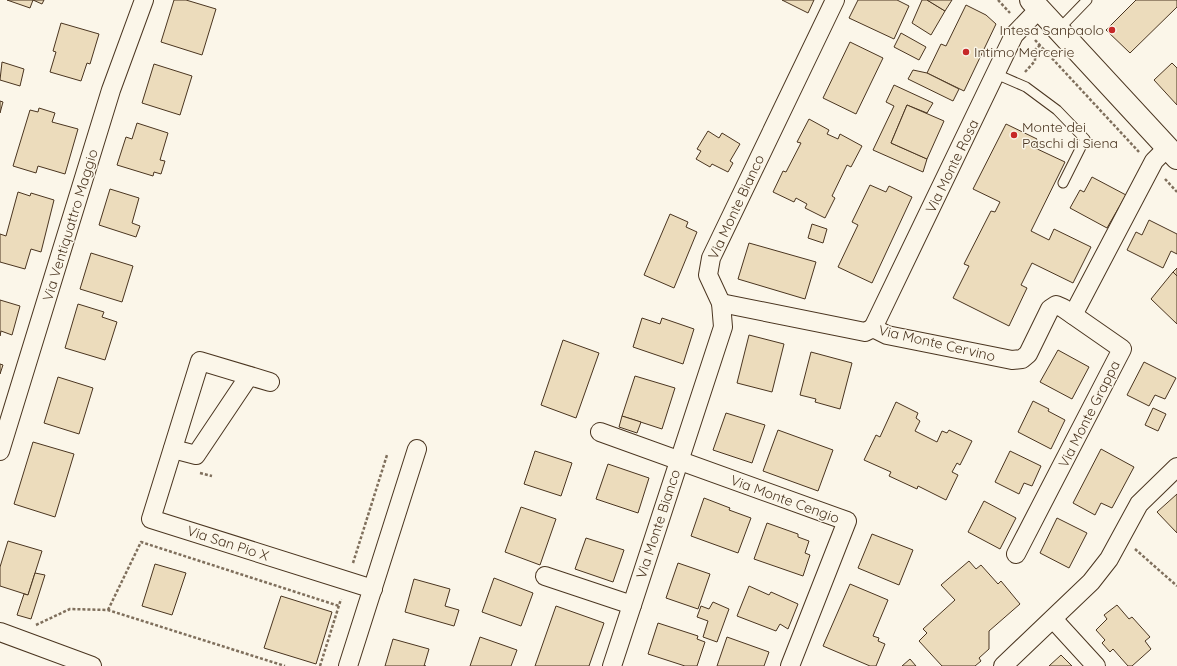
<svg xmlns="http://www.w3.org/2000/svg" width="1177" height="666" viewBox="0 0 1177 666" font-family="Quicksand,sans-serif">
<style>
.building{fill:#ecdcbc;stroke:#4a3520}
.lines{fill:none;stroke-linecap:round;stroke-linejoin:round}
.lane-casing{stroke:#4a3520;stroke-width:11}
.street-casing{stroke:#4a3520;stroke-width:20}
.primary-casing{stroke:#4a3520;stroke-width:24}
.path{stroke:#7f6f5c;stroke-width:2.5;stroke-dasharray:3 2;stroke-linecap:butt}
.lane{stroke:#fbf6e9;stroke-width:9}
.street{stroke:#fbf6e9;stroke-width:18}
.primary{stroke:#fbf6e9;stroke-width:22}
.poi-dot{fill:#c62828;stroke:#fbf6e9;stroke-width:1.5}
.labels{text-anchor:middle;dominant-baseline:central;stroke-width:3;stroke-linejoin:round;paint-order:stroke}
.poi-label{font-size:14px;fill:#4a3520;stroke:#fbf6e9;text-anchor:start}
.street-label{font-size:14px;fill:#4a3520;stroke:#fbf6e9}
</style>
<rect width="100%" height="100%" fill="#fbf6e9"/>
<g class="building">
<path d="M7 0H44L42 4 33 0 30 8Z"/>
<path d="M174 0H186L216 9 202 55 161 42Z"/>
<path d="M782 0H814L808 13Z"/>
<path d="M858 0H897L909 6 894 39 849 18Z"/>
<path d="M922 0H927L945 11 931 35 912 23Z"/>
<path d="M927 0H952L945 11Z"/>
<path d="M1136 0H1177V7L1130 53 1106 30Z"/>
<path d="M966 5 986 15 996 24 964 91 927 73 941 44 946 46Z"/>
<path d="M61 23 99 34 90 64 87 63 81 81 50 72 56 52 53 51Z"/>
<path d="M901 33 926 47 919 60 894 47Z"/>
<path d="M850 42 883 58 856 114 823 98Z"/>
<path d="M2 62 24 69 20 86 0 80Z"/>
<path d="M1172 63 1177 68V105L1154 80Z"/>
<path d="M154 64 192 76 180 115 142 103Z"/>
<path d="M913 70 927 73 959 89 953 101 908 79Z"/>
<path d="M894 85 933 103 927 113 907 105 891 143 927 159 923 172 873 150 894 106 886 102Z"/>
<path d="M0 101 3 102 0 113Z"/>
<path d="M907 105 944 121 927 159 891 143Z"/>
<path d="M39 108 55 113 52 122 78 129 65 174 38 166 36 173 13 166 30 110 38 112Z"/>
<path d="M809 119 829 130 827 134 838 139 840 134 862 146 851 167 847 165 832 196 835 198 825 218 805 208 807 204 796 198 794 202 773 192 783 171 786 172 801 143 797 142Z"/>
<path d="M137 123 168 133 160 160 165 161 161 174 154 172 153 176 117 165 126 137 132 139Z"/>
<path d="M1006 124 1037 139 1033 147 1065 162 1031 231 1049 240 1054 229 1091 247 1073 283 1032 263 1021 285 1027 288 1009 326 953 298 969 266 964 264 991 211 995 212 1000 202 973 189Z"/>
<path d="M708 131 719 138 722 133 740 144 730 161 733 163 728 172 712 164 710 167 696 159 701 151 697 149Z"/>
<path d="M1092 177 1126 195 1107 228 1070 208 1080 190 1084 192Z"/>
<path d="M870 185 886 192 889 186 912 197 872 283 838 267 858 225 852 222Z"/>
<path d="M110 189 139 198 132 223 140 226 136 237 99 225Z"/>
<path d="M18 192 30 196 31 193 54 200 41 252 31 249 25 269 0 262V234L6 236Z"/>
<path d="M670 214 688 222 686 227 697 232 674 288 644 275Z"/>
<path d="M1149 220 1177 234V254L1171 251 1163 268 1127 250 1136 232 1142 235Z"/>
<path d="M812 224 827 229 823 243 808 238Z"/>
<path d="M749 243 816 262 805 299 738 279Z"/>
<path d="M91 253 133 266 122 302 80 289Z"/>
<path d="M1177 268V276L1173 272Z"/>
<path d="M1173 272 1177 276V324L1151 299Z"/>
<path d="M0 300 20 306 12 335 1 331 0 336Z"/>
<path d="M78 304 104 312 102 317 117 322 105 360 65 348Z"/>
<path d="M642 318 660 324 662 318 694 329 683 364 633 347Z"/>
<path d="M749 335 784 344 772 392 737 383Z"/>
<path d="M563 340 599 353 576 418 541 405Z"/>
<path d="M1058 350 1089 367 1072 399 1040 382Z"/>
<path d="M811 352 852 363 840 409 815 402 816 399 800 395Z"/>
<path d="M1144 362 1176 378 1165 399 1155 395 1149 406 1127 395Z"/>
<path d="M0 364 3 365 0 374Z"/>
<path d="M635 376 675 388 662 429 622 416Z"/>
<path d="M58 377 93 388 79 434 44 423Z"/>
<path d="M1033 401 1049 409 1048 411 1065 420 1051 449 1018 432Z"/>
<path d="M896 402 918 413 916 418 920 421 915 431 937 442 942 431 947 433 949 430 972 441 960 465 957 463 952 472 958 475 946 500 918 486 917 489 889 476 891 472 864 460 876 435 880 437Z"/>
<path d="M1153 408 1166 414 1158 431 1145 425Z"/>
<path d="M726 413 765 425 752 463 713 450Z"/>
<path d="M622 416 641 422 637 433 619 427Z"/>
<path d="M778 430 833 450 818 491 763 471Z"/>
<path d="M33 442 74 454 55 517 14 504Z"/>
<path d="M1101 449 1134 467 1112 508 1101 503 1095 515 1073 503Z"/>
<path d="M535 451 572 463 561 496 524 484Z"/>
<path d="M1010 451 1041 466 1032 486 1024 483 1019 494 995 482Z"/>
<path d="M608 464 649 478 638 513 596 499Z"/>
<path d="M1177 494V533L1157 512Z"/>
<path d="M704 498 730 508 729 510 751 518 738 553 691 536Z"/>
<path d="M984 501 1016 518 1000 549 968 532Z"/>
<path d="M521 507 556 519 540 565 505 552Z"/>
<path d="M1057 518 1087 533 1069 568 1040 553Z"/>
<path d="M767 523 798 534V537L809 541 805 553 810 555 803 576 754 559Z"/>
<path d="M872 534 913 550 899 585 858 568Z"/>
<path d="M586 538 624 550 613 582 575 569Z"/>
<path d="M8 541 42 551 28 595 0 586V567Z"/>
<path d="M969 561 976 569 981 565 998 584 1001 581 1020 604 989 631V649L979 658 981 661 975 666H942L919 641 927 633 923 629 955 600 941 585Z"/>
<path d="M678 563 710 574 698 609 666 598Z"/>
<path d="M155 564 186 573 172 615 142 606Z"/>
<path d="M35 573 45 575 31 619 17 615 24 594 28 595Z"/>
<path d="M494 578 533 593 521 626 482 612Z"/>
<path d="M414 579 450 589 445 606 459 610 454 626 405 612Z"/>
<path d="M850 584 888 600 873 636 879 638 878 641 885 644 876 666H870L823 646Z"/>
<path d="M749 586 769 595 771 592 798 604 788 629 780 624 776 631 737 616Z"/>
<path d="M281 596 332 612 316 664 264 648Z"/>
<path d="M713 602 729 609 717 642 703 637 708 621 697 617 701 606 709 609Z"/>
<path d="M1117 605 1129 619 1132 617 1150 637 1145 641 1151 649 1132 666H1128L1113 649 1110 652 1102 643 1105 640 1096 630 1107 619 1104 615Z"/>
<path d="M556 606 604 623 589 666H535Z"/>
<path d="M658 623 698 636 697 639 705 642 697 666H685L648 654Z"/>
<path d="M480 637 517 650 511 666H470Z"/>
<path d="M727 637 769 652 764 666H717Z"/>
<path d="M393 639 429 649 424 666H426H385Z"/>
<path d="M1061 655 1072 666H1049Z"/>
<path d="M910 659 916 666H902Z"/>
</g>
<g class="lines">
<g class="lane-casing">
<g id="lane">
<path d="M1058 30 1087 0"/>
<path d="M996 74 1026 87 1057 110 1085 139 1063 183"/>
</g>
</g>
<g class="street-casing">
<g id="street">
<path d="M721 303 865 332 873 328 887 335 1012 360 1022 359 1028 354 1050 309 1056 305 1063 308 1122 349 1016 554"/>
<path d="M1073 315 1154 161 1168 147"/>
<path d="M873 328 1014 35 1039 9"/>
<path d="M270 382 200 361 151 519 373 589"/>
<path d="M600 432 847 521 790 666"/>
<path d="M173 449 196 455 249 376"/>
<path d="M0 451 111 90 144 0"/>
<path d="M545 576 632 605"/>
<path d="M1053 619 1096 666"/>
<path d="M0 632 92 666"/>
<path d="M348 666 417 449"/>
<path d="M612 666 723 327 721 303 708 275 711 258 835 0"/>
<path d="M1003 666 1091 582 1109 559 1139 504 1177 467"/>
</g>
</g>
<g class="primary-casing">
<path id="primary" d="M1031 0 1177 158"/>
</g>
<g class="path">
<path d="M998 0 1010 13"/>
<path d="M1035 40 1139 152"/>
<path d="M1025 72 1035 61V50L1040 45"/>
<path d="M1165 179 1177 192"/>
<path d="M200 473 212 476"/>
<path d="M1135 549 1177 586"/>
<path d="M353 563 387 455"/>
<path d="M108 610 141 542 339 606"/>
<path d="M36 625 70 609 108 610 285 666"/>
<path d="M320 666 341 599"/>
</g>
<use href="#lane" class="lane"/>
<use href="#street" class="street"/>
<use href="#primary" class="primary"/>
</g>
<g class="poi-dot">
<circle cx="1112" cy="30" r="4"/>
<circle cx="966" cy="52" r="4"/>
<circle cx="1014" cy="135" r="4"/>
</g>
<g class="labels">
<g class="poi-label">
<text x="1104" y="30" text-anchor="end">Intesa Sanpaolo</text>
<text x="974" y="52">Intimo Mercerie</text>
<text x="1022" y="127">Monte dei<tspan x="1022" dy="16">Paschi di Siena</tspan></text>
</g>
<g class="street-label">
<text transform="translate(952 166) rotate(-64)">Via Monte Rosa</text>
<text transform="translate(736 207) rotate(-65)">Via Monte Bianco</text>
<text transform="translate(70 225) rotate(-73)">Via Ventiquattro Maggio</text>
<text transform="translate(937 343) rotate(13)">Via Monte Cervino</text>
<text transform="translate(1089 414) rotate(-63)">Via Monte Grappa</text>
<text transform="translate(785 499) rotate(20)">Via Monte Cengio</text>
<text transform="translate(658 524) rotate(-72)">Via Monte Bianco</text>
<text transform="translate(228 543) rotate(18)">Via San Pio X</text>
</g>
</g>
</svg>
